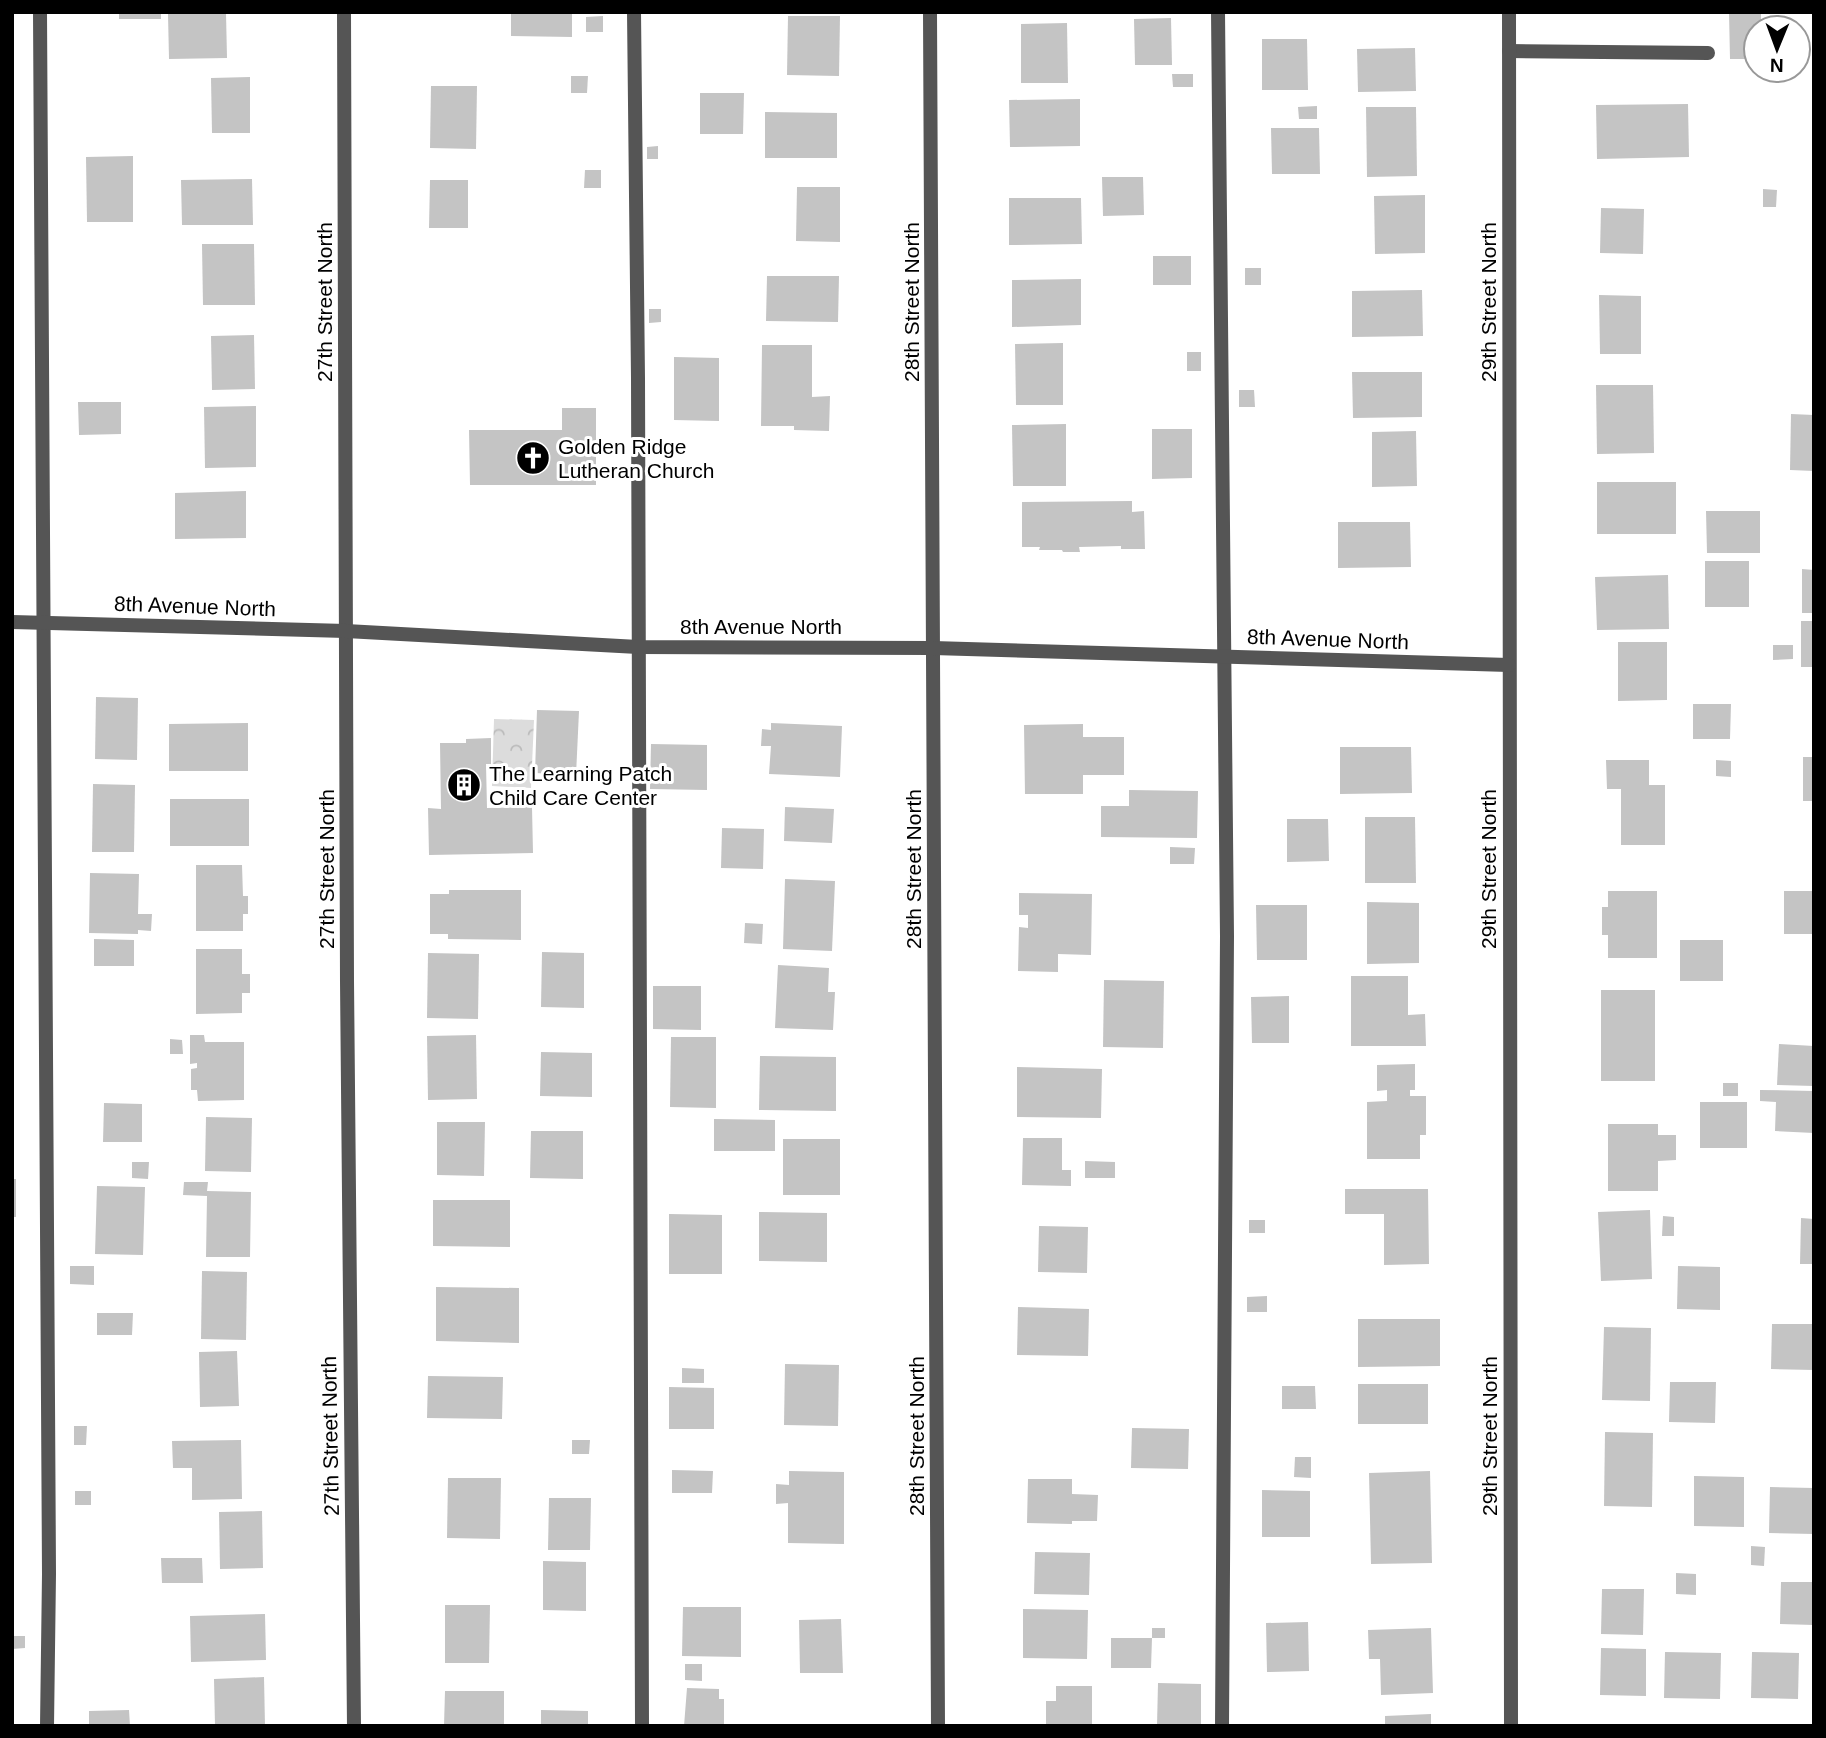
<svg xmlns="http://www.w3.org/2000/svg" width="1826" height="1738" viewBox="0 0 1826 1738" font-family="Arial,sans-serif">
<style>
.park{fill:url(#park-crowns)}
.building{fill:#c4c4c4}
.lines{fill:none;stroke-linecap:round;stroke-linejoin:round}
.lane{stroke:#555;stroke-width:14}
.street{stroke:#555;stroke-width:14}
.labels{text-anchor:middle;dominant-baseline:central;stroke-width:6;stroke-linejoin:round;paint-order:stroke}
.street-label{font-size:21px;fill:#000;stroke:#fff}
.poi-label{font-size:21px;fill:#000;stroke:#fff;text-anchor:start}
</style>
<defs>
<pattern id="park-crowns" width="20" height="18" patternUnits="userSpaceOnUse" patternTransform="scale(1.75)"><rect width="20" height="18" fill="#dcdcdc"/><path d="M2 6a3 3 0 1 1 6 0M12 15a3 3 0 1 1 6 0" fill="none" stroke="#bbb"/></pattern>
</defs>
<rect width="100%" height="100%" fill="#fff"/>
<path class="park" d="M494 719 534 720 531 788 492 786Z"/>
<g class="building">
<rect x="119" y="12" width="42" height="7"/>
<path d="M511 12H572V37L511 36Z"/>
<path d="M1729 12H1761V28H1756V59H1730Z"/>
<path d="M226 13 227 58 169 59 168 14Z"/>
<path d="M603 16V32H586V17Z"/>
<path d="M788 16H840L839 76 787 75Z"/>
<path d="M1171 18 1172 65H1135L1134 19Z"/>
<path d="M1067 23 1068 83H1021V24Z"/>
<path d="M1262 39H1307L1308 90H1262Z"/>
<path d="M1415 48 1416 91 1358 92 1357 49Z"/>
<path d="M1172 74H1193V87H1173Z"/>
<path d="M571 76H588L587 93H571Z"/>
<path d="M250 77V133H212L211 78Z"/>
<path d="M431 86H477L476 149 430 148Z"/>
<path d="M700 93H744L743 134H700Z"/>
<path d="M1080 99V146L1010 147 1009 100Z"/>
<path d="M1688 104 1689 157 1597 159 1596 105Z"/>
<path d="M1317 106V119H1299L1298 107Z"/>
<path d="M1366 107H1416L1417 176 1367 177Z"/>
<path d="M765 112 837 113V158H765Z"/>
<path d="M1271 128H1319L1320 174H1272Z"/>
<path d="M658 146V159H647V147Z"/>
<path d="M133 156V222H87L86 157Z"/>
<path d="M585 170H601V188H584Z"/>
<path d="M1102 177H1143L1144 215 1103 216Z"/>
<path d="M252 179 253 225H182L181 180Z"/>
<path d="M430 180H468V228H429Z"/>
<path d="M797 187H840V242L796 241Z"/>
<path d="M1763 189 1777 190 1776 207H1763Z"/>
<path d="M1425 195V253L1375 254 1374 196Z"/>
<path d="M1009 198H1081L1082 244 1009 245Z"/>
<path d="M1601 208 1644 209 1643 254 1600 253Z"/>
<path d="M202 244H254L255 305H203Z"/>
<rect x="1153" y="256" width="38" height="29"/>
<rect x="1245" y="268" width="16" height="17"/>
<path d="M767 276H839L838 322 766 321Z"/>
<path d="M1081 279V325L1012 327V280Z"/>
<path d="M1422 290 1423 336 1352 337V291Z"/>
<path d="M1599 295 1641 296V354H1600Z"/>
<path d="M649 309H661V322L649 323Z"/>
<path d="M254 335 255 389 212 390 211 336Z"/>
<path d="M1063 343V405H1016L1015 344Z"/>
<path d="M762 345H812V397L830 396 829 431 794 430V426H761Z"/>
<rect x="1187" y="352" width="14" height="19"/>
<path d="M674 357 719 358V421L674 420Z"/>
<path d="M1352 372H1422V417L1353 418Z"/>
<path d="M1596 385H1653L1654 453 1597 454Z"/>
<path d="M1239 390H1254L1255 407H1239Z"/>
<path d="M78 402H121V434L79 435Z"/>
<path d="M256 406V467L205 468 204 407Z"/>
<path d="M562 408H596V485H470L469 430H562Z"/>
<path d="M1791 414 1814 415V471L1790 470Z"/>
<path d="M1066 424V486H1013L1012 425Z"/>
<path d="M1152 429H1192V478L1152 479Z"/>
<path d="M1416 431 1417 486 1372 487V432Z"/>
<rect x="1597" y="482" width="79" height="52"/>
<path d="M246 491V538L175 539V493Z"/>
<path d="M1132 501V512L1144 511 1145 549H1121V546L1079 547 1080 552H1063L1062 550H1039L1040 547H1022V502Z"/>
<path d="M1706 511H1760V553H1707Z"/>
<path d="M1338 522H1410L1411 567 1338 568Z"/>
<rect x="1705" y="561" width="44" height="46"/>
<path d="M1802 569 1814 570V613H1802Z"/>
<path d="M1668 575 1669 629 1597 630 1595 577Z"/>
<rect x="1801" y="621" width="13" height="46"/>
<path d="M1618 642H1667V700L1618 701Z"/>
<path d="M1773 645H1793V659L1773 660Z"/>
<path d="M96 697 138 698 137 760 95 759Z"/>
<path d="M1693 704H1731L1730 739H1693Z"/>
<path d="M537 710 579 711 576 775 535 773Z"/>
<path d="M248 723V771H169V724Z"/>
<path d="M771 723 842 726 840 777 769 774 771 746H761L762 729 771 730Z"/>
<path d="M1083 724V737H1124V775H1083V794H1025L1024 725Z"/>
<path d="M491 738V764H486L487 808 532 807 533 853 429 855 428 808 441 809 440 743H466V739Z"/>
<path d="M651 744 707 745V790L650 789Z"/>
<path d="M1340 747H1411L1412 793 1340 794Z"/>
<rect x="1803" y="757" width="11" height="44"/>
<path d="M1606 760H1649V785H1665V845H1621V789H1607Z"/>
<path d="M1716 760 1731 761V777L1716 776Z"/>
<path d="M93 784 135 785 134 852H92Z"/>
<path d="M1129 790 1198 791 1197 838 1101 837V806H1129Z"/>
<rect x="170" y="799" width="79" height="47"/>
<path d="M785 807 834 809 832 843 784 841Z"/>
<path d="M1365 817H1415L1416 883H1365Z"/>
<path d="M1287 819H1328L1329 861 1287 862Z"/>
<path d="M722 828 764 829 763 869 721 868Z"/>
<path d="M1170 847 1195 848 1194 864H1170Z"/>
<path d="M196 865H242L243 896H248V914H243V931H196Z"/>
<path d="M90 873 139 874 138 914H152L151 931 138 930V934L89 933Z"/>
<path d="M785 879 835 881 832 951 783 949Z"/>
<path d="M449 890H521V940L448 939V934H430V894H449Z"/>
<path d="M1608 891H1657V958H1608V935H1602V907H1608Z"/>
<rect x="1784" y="891" width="30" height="43"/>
<path d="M1019 893 1092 894 1091 955 1058 954V972L1018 971 1019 927 1028 928V915H1019Z"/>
<path d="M1367 902 1419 903V963L1367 964Z"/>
<path d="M1256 905H1307V960H1257Z"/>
<path d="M745 923 763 924 762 944 744 943Z"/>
<path d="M94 939 134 940V966H94Z"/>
<rect x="1680" y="940" width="43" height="41"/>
<path d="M196 949H242V974H250V993H242V1013L196 1014Z"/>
<path d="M542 952 584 953V1008L541 1007Z"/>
<path d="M428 953 479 954 478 1019 427 1018Z"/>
<path d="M778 965 829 968 828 992H835L833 1030 775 1028Z"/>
<path d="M1351 976H1408V1015L1425 1014 1426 1046H1351Z"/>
<path d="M1104 980 1164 981 1163 1048 1103 1047Z"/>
<path d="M653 986H701V1030L653 1029Z"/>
<rect x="1601" y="990" width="54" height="91"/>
<path d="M1289 996V1043H1252L1251 997Z"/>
<path d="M190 1035H204L205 1042H244V1100L198 1101 197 1090H191V1069L197 1068V1063L190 1064Z"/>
<path d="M476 1035 477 1099 428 1100 427 1036Z"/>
<path d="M671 1037H716V1108L670 1107Z"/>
<path d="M170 1039 182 1040 183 1054H170Z"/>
<path d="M1779 1044 1814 1046V1086L1777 1085Z"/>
<path d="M541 1052 592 1053V1097L540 1096Z"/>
<path d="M760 1056 836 1057V1111L759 1110Z"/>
<path d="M1415 1064V1090H1410V1096H1426V1135H1420V1159H1367V1102L1387 1101V1090L1377 1091V1065Z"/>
<path d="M1017 1067 1102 1069 1101 1118 1017 1117Z"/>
<rect x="1723" y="1083" width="15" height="13"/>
<path d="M1760 1090 1814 1091V1133L1775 1131 1776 1102 1760 1101Z"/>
<rect x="1700" y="1102" width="47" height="46"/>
<path d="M104 1103 142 1104V1142H103Z"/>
<path d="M206 1117 252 1118 251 1172 205 1171Z"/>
<path d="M714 1119 775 1120V1151H714Z"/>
<path d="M437 1122H485L484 1176 437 1175Z"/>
<path d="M1608 1124H1658V1135H1676V1160L1658 1161V1191H1608Z"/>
<path d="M531 1131H583V1179L530 1178Z"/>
<path d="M1023 1138H1062V1170H1071V1186L1022 1185Z"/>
<rect x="783" y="1139" width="57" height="56"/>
<path d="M1085 1161 1115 1162V1178H1085Z"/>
<path d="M132 1162H149L148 1179 132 1178Z"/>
<rect x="12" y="1179" width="4" height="38"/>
<path d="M184 1182H208L207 1191 251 1192 250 1257H206L207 1196 183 1195Z"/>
<path d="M97 1186 145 1187 143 1255 95 1254Z"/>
<path d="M1345 1189H1428L1429 1264 1384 1265V1214H1345Z"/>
<path d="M433 1200H510V1247L433 1246Z"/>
<path d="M1650 1210 1652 1279 1601 1281 1598 1212Z"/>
<path d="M759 1212 827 1213V1262L759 1261Z"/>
<path d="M669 1214 722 1215V1274H669Z"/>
<path d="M1663 1216 1674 1217V1236H1662Z"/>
<path d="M1801 1218 1814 1219V1264H1800Z"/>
<rect x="1249" y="1220" width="16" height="13"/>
<path d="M1039 1226 1088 1227 1087 1273 1038 1272Z"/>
<path d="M70 1266H94V1285L70 1284Z"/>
<path d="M1678 1266 1720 1267V1310L1677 1309Z"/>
<path d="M202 1271 247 1272 246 1340 201 1339Z"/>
<path d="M436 1287 519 1288V1343L436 1341Z"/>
<path d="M1267 1296V1312H1247V1297Z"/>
<path d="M1018 1307 1089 1309 1088 1356 1017 1355Z"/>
<path d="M97 1313H133L132 1335H97Z"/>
<path d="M1358 1319H1440V1366L1358 1367Z"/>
<path d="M1772 1324H1814V1370L1771 1369Z"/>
<path d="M1604 1327 1651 1328 1650 1401 1602 1400Z"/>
<path d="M237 1351 239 1406 200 1407 199 1352Z"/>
<path d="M785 1364 839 1365 838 1426 784 1425Z"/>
<path d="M682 1368 704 1369V1383H682Z"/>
<path d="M428 1376 503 1377 502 1419 427 1418Z"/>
<path d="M1670 1382H1716L1715 1423 1669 1422Z"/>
<rect x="1358" y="1384" width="70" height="40"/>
<path d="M1282 1386H1315L1316 1409H1282Z"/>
<path d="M669 1387 714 1388V1429H669Z"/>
<path d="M74 1426H87L86 1445H74Z"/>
<path d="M1132 1428 1189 1429 1188 1469 1131 1468Z"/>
<path d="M1605 1432 1653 1433 1652 1507 1604 1506Z"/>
<path d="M241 1440 242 1499 192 1500V1468H173L172 1441Z"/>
<path d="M572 1440H590L589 1454H572Z"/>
<path d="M1295 1457H1311V1478L1294 1477Z"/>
<path d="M672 1470 713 1471 712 1493H672Z"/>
<path d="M789 1471 844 1472V1544L788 1543V1503L776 1504V1484L789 1485Z"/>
<path d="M1430 1471 1432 1563 1371 1564 1369 1473Z"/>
<path d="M1694 1476 1744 1477V1527L1694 1526Z"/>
<path d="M448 1478H501L500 1539 447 1538Z"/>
<path d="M1028 1479H1072V1494L1098 1495 1097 1521H1072V1524L1027 1523Z"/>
<path d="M1770 1487 1814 1488V1534L1769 1533Z"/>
<path d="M1262 1490 1310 1491V1537H1262Z"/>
<rect x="75" y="1491" width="16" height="14"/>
<path d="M549 1498H591L590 1550H548Z"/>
<path d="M262 1511 263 1568 220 1569 219 1512Z"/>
<path d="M1751 1546 1765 1547 1764 1566 1751 1565Z"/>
<path d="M1035 1552 1090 1553 1089 1595 1034 1594Z"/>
<path d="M161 1558H202L203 1583H162Z"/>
<path d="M543 1561 586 1562V1611L543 1610Z"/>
<path d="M1676 1573 1696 1574V1595L1676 1594Z"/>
<path d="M1781 1582H1814V1625L1780 1624Z"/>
<path d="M1602 1589H1644L1643 1635 1601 1634Z"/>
<path d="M445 1605H490L489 1663H445Z"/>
<path d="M683 1607H741V1657L682 1656Z"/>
<path d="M1023 1609 1088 1610 1087 1659 1023 1658Z"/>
<path d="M265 1614 266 1660 191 1662 190 1616Z"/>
<path d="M841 1619 843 1673H800L799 1620Z"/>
<path d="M1308 1622 1309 1671 1267 1672 1266 1623Z"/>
<rect x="1152" y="1628" width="13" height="10"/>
<path d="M1431 1628 1433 1693 1381 1695 1380 1659H1369L1368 1630Z"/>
<path d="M12 1636H25V1648L12 1649Z"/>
<path d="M1111 1638H1152L1151 1668H1111Z"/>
<path d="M1601 1648 1646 1649V1696L1600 1695Z"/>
<path d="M1665 1652 1721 1653 1720 1699 1664 1698Z"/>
<path d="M1752 1652 1799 1653 1798 1699 1751 1698Z"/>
<path d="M685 1664H702V1681L685 1680Z"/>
<path d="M264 1677 265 1726H215L214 1679Z"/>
<path d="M1158 1683 1201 1684V1726H1157Z"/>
<path d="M1056 1686H1092V1726H1046V1701H1056Z"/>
<path d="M687 1688 719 1689V1699H724V1726H684Z"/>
<path d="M445 1691H504V1726H444Z"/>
<path d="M129 1710 130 1726H89V1711Z"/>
<path d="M541 1710 588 1711V1726H541Z"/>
<path d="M1431 1714V1726H1385V1716Z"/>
</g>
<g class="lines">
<g class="lane">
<path d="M40 12 49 1574 47 1726"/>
<path d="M634 12 638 378 642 1726"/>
<path d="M1218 12 1227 936 1222 1726"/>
<path d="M1509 51 1708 53"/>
</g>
<g class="street">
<path d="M344 12 347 981 354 1726"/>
<path d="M930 12 938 1726"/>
<path d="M1509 12 1511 1726"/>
<path d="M12 622 346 631 638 647 933 648 1509 665"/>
</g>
</g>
<defs>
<g id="church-disc" transform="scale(1.75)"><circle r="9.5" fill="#000" stroke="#fff"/><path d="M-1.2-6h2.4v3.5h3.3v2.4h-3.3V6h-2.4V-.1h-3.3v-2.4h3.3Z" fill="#fff"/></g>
<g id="building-disc" transform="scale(1.75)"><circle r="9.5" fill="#000" stroke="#fff"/><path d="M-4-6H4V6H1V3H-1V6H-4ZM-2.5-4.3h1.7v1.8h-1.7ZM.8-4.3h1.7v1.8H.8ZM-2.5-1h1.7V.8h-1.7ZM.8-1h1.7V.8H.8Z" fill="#fff"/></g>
</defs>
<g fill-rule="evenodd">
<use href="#church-disc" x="533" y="458"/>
<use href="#building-disc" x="464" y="785"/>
</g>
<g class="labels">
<g class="street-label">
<text transform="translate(324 302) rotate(-90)">27th Street North</text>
<text transform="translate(911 302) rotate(-90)">28th Street North</text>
<text transform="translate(1488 302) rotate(-90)">29th Street North</text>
<text transform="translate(195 606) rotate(2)">8th Avenue North</text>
<text x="761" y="626">8th Avenue North</text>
<text transform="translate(1328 639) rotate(2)">8th Avenue North</text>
<text transform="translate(326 869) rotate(-90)">27th Street North</text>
<text transform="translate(913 869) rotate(-90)">28th Street North</text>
<text transform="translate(1488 869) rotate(-90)">29th Street North</text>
<text transform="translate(330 1436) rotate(-91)">27th Street North</text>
<text transform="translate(916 1436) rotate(-90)">28th Street North</text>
<text transform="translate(1489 1436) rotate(-90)">29th Street North</text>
</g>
<g class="poi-label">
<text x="558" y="446">Golden Ridge<tspan x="558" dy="24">Lutheran Church</tspan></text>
<text x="489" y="773">The Learning Patch<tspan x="489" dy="24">Child Care Center</tspan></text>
</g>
</g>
<rect width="1826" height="1738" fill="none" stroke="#000000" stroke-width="28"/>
<g transform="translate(1777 49) rotate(181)"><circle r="33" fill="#ffffff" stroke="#999999" stroke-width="2"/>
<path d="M0-5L12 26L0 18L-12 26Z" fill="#000000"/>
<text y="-10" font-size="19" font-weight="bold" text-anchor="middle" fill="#000000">N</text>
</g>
</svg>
